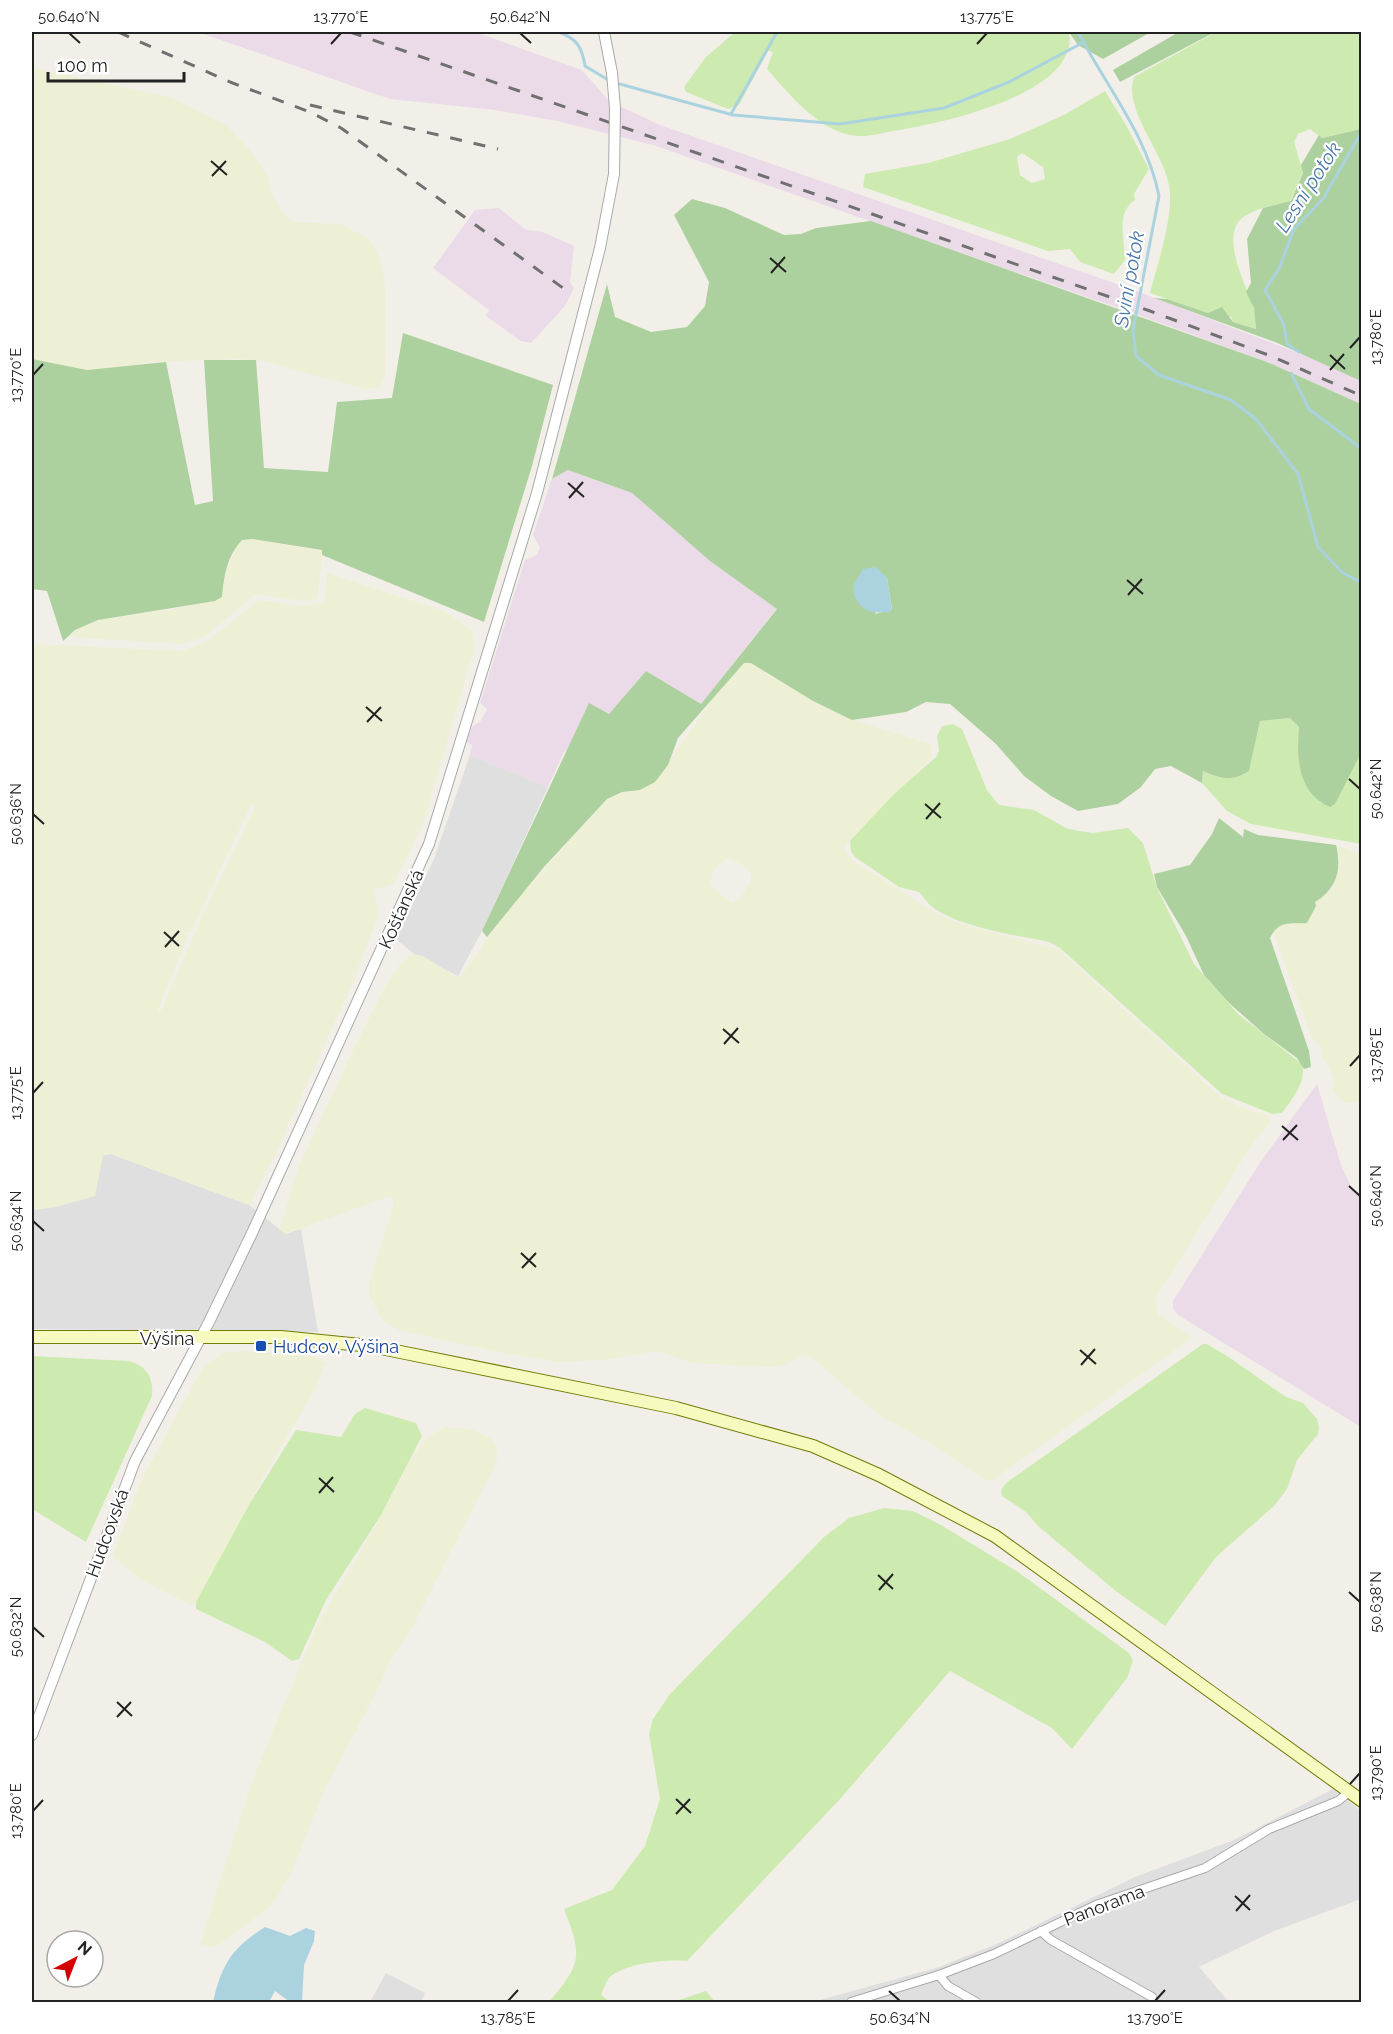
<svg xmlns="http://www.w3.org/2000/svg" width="1393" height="2034" viewBox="0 0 1393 2034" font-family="Raleway,sans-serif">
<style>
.residential{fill:#e0dfdf}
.industrial{fill:#ebdbe8}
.farmland{fill:#eef0d5;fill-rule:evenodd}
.grass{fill:#cdebb0;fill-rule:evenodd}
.forest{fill:#add19e;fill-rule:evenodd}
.water{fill:#aad3df}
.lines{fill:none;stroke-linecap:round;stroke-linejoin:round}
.stream{stroke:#aad3df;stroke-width:3}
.minor-casing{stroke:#a9a9a9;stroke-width:10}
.tertiary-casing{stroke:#a9a9a9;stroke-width:12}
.secondary-casing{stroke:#707d05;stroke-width:14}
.minor{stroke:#fff;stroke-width:8}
.tertiary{stroke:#fff;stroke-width:10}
.secondary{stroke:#f7fabf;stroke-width:12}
.rail{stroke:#707070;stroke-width:3;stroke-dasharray:12 12;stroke-linecap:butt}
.tertiary-bridge-casing{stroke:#a9a9a9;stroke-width:12;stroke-linecap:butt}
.tertiary-bridge{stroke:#fff;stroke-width:10}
.ticks{fill:none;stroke:#222;stroke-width:2}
.transit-dot{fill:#1a4fb4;stroke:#fff;stroke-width:2}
.labels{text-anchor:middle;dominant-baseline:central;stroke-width:4.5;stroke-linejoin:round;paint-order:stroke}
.street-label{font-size:18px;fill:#222;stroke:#fff}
.transit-label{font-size:18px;fill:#164399;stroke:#fff;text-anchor:start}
.water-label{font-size:20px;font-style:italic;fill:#4a7aab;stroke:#fff}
.neatline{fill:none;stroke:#222;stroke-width:2}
.ticks-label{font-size:15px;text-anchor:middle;fill:#222}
</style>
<rect width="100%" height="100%" fill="#f2efe9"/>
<g class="residential">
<path d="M470 755 548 787 482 931 458 976 415 955 396 939 434 859Z"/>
<path d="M111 1154 249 1205 286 1234 301 1229 318 1332 32 1329V1210L56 1207 103 1155Z"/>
<path d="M1333 1789 1361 1811V1899L1274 1931 1199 1967 1229 2002H813L939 1967 999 1943 1135 1877 1234 1840Z"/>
<path d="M386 1973 425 1993 421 2002H370Z"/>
</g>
<g class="industrial">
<path d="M198 32H475L582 70 609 101 660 125 1134 290 1332 366 1361 381V404L1267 362 1147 318 653 145 557 121 495 110 390 99Z"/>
<path d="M499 208 526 230 543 232 574 246 570 282 574 288 565 306 531 343 521 341 486 316 489 310 433 268 475 210Z"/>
<path d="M568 470 632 493 710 561 777 608 701 704 646 671 609 714 564 752 548 787 470 755 472 745 466 742 472 727 480 722 487 709 480 703 525 560 537 555 540 547 533 535 552 479Z"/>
<path d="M1317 1084 1341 1165 1353 1191 1361 1196V1427L1178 1315 1173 1308V1301L1261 1161Z"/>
</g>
<g class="farmland">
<path d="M32 68 169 97 225 124 250 150 268 177 272 195 283 213 293 222 340 224 366 237 373 245 380 259 385 284V377L379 387 365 389 263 361 241 359 151 362 130 367 87 370 32 359Z"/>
<path d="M253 539 323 551 317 599 303 601 256 594 204 637 182 644 69 637 75 630 98 620 181 608 224 579 236 546 242 540Z"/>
<path d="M327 573 444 611 472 630 475 646 423 824 393 884 373 890 379 914 353 982 278 1148 249 1205 111 1154 103 1155 95 1196 56 1207 32 1210V644L182 651 206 642 259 600 303 606 324 602ZM251 805H254V809L205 910 161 1011 157 1012 188 936 181 931 190 933Z"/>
<path d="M743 663H752L813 701 853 720 931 744 932 757 845 846 844 851 853 861 939 915 965 925 1058 949 1219 1096 1241 1107 1265 1114 1270 1119V1123L1253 1143 1155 1299 1158 1314 1192 1338 991 1481 985 1480 940 1449 879 1415 809 1355 799 1356 789 1364 770 1367 694 1363 656 1351 603 1360 557 1362 498 1352 398 1330 382 1319 369 1295V1284L393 1206 394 1199 390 1196 286 1234 279 1230 299 1166 354 1048 386 985 401 963 412 954 423 956 455 976 460 977 507 911 605 801 622 792 640 790 655 782 718 691ZM727 859 740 863 751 873V880L745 891 739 899 732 903 715 890 710 882 715 868Z"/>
<path d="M1336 845 1361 854 1362 1095 1360 1102 1345 1103 1332 1089 1334 1080 1328 1064 1323 1058 1319 1043 1312 1038 1273 932 1283 922 1297 924 1314 903 1332 889 1340 861Z"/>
<path d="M244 1351 314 1357 325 1363 315 1389 265 1474 200 1597 193 1605 188 1604 140 1579 113 1556 141 1481 203 1367 224 1352Z"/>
<path d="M444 1427 472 1429 490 1438 495 1444 498 1454 495 1465 412 1628 392 1657 373 1699 325 1788 291 1873 277 1897 269 1907 219 1945 212 1947 200 1944 251 1784 318 1623 375 1527 409 1462 425 1440Z"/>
</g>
<g class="grass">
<path d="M735 32H1069C1081 95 937 124 893 131 882 133 868 137 857 136 820 133 789 94 767 69L773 52 768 51 739 105 728 109 686 92 684 87 706 57Z"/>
<path d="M1216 32H1361V129L1322 138 1310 129 1298 134 1294 142 1303 172 1290 202C1275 205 1255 208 1242 218 1220 237 1246 285 1253 306 1256 313 1255 322 1256 329L1233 322 1231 317 1208 313 1150 293C1158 261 1176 212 1168 181 1161 150 1123 108 1134 77Z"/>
<path d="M1105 91 1126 125 1149 169 1134 194 1135 200C1115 213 1125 240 1125 260L1114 274 1080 262 1070 249 1048 251 863 187 865 174 928 163 1010 139 1064 115ZM1022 153 1043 167 1045 179 1032 183 1020 175 1017 157Z"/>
<path d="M1290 718 1299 727C1296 762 1299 776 1321 803L1359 757 1361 741V844L1251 824 1227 811 1202 783 1203 771C1220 779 1232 782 1249 771L1260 721Z"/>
<path d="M953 724 962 729 987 790 999 805 1034 810 1066 828 1079 831 1093 833 1128 828 1143 843 1157 888 1194 964 1238 1014 1302 1064C1307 1082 1292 1099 1282 1113L1272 1114 1222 1094 1060 948 1049 942C1015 935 964 928 935 909 928 905 925 898 919 892L899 887 855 857 851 852 850 841 893 795 937 756 939 750 937 736 942 726Z"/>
<path d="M1203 1344H1207L1227 1356 1286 1397 1303 1403 1317 1419 1319 1428 1318 1434 1297 1460 1287 1489 1274 1506 1216 1557 1165 1626 1117 1592 1038 1526 1026 1512 1002 1496 1001 1490 1006 1483Z"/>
<path d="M32 1356 129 1361C146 1365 154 1378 152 1396L86 1542 32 1509Z"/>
<path d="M365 1408 416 1423 422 1436 381 1515 326 1600 299 1659 292 1661 265 1642 196 1609V1602L250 1503 296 1430 341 1437 355 1414Z"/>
<path d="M884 1508 913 1511 941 1525 1018 1572 1129 1653 1133 1661 1127 1678 1072 1749 1052 1728 950 1671 841 1798 687 1961C667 1959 624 1963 609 1978 606 1982 603 1990 601 1995L610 2002H549C581 1963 583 1958 564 1909L612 1890 645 1846 660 1799 649 1734 653 1719 670 1694 824 1537 849 1518Z"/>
<path d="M706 1991 715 2002H673Z"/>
</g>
<g class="forest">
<path d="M1069 32H1151L1103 59 1078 45Z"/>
<path d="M1179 32H1215L1120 82 1113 70Z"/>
<path d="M1361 129V381L1275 342 1154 298 1167 299 1208 313 1222 307 1233 322 1256 329 1254 308 1246 292 1251 283 1247 239 1263 208 1291 201 1303 173 1301 165 1319 135 1322 138Z"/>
<path d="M692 199 725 208 784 235 801 234 816 228 871 221 1267 362 1361 404V741L1359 757 1335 804 1330 807C1298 793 1296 758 1299 727L1290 718 1260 721 1249 771C1232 782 1221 779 1203 771L1202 783 1171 766 1155 769 1141 787 1118 804 1078 811 1051 796 1024 776 996 744 950 704 926 702 906 712 852 720 813 701 751 663H744L678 738 668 765 655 782 640 790 622 792 607 799 544 867 487 937 482 931 589 703 609 714 646 671 701 704 777 609 710 561 632 493 568 470 552 479 607 284 615 317 651 332 687 327 705 306 709 282 674 215ZM887 578 892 609 875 614Z"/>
<path d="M403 333 553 385 532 466 484 622 322 555V550L253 539 242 540C227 556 224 576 222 597L215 601 98 620 75 630 63 641 47 591 32 589V359L87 370 166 362 195 505 213 501 204 360H256L264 468 328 472 337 402 392 398Z"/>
<path d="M1219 818 1243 837 1244 829 1258 835 1336 845C1342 869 1337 889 1315 902L1316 906 1307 923C1289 924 1279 920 1270 938L1309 1051 1311 1067 1304 1069 1297 1058 1264 1034 1228 1002 1204 975 1186 936 1157 887 1154 874 1190 865 1212 834Z"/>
</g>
<g class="water">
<path d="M876 567 887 578 892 609 890 612C871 613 862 613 853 593L854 584 863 569Z"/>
<path d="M265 1927 290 1936 306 1928 315 1931 314 1941 304 1965 302 2002H290L275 1991 269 2002H213C222 1964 231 1949 265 1927Z"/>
</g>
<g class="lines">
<g class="stream">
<path d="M559 32C577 39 582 47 585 66L610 81"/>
<path d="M1078 32C1106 86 1147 135 1159 196L1133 330 1136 356 1159 375 1231 400 1256 419 1298 474 1318 547 1343 573 1362 583"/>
<path d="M616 83 733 115 840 124 944 108 1009 82 1084 42"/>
<path d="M731 114 777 32"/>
<path d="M1299 352 1287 344 1284 325 1265 290 1279 269 1294 229 1323 199 1362 131"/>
<path d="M1291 373 1309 409 1362 449"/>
</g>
<g class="minor-casing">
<g id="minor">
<path d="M1041 1931 1051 1940 1152 1997"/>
<path d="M939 1975 948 1986 976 2002"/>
<path d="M851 2002 939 1975 994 1954 1096 1905 1205 1868 1269 1829 1338 1801 1349 1792"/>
</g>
</g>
<g class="tertiary-casing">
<g id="tertiary">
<path d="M604 32 612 73"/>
<path d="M32 1735 135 1461 209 1322 253 1231 429 844 537 493 600 248 614 174"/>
</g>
</g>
<g class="secondary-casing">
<path id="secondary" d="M32 1337H281L371 1346 676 1408 813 1446 879 1475 995 1536 1362 1801"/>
</g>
<use href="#minor" class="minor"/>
<use href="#tertiary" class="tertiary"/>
<use href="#secondary" class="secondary"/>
<g class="rail">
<path d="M118 32 230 82 310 112 341 128 563 288"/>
<path d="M350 32 1150 311 1271 356 1362 396"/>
<path d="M310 105 498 149"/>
</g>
<g class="tertiary-bridge-casing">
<path id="tertiary-bridge" d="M612 73 615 108 614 174"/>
</g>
<use href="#tertiary-bridge" class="tertiary-bridge"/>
</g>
<path class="ticks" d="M69 33 80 43M520 33 531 43M331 44 341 33M977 44 987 33M211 161 227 175M212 176 226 161M770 258 786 272M771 273 785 257M1350 348 1360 337M1330 355 1345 369M1330 370 1344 354M33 375 43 364M568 483 584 497M569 498 583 482M1127 580 1143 594M1128 595 1142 579M366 707 382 721M367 722 381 707M1349 779 1360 789M925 804 941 818M33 814 44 824M926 819 940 803M164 932 179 946M165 947 179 931M723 1029 739 1043M724 1044 738 1028M1350 1066 1360 1055M33 1093 43 1082M1282 1126 1298 1140M1283 1140 1297 1125M1349 1186 1360 1196M33 1221 44 1231M521 1253 536 1267M522 1268 536 1253M1080 1350 1096 1364M1081 1365 1095 1349M319 1478 334 1492M319 1493 333 1477M878 1575 893 1589M879 1590 893 1574M1349 1592 1360 1602M33 1627 44 1637M117 1702 132 1716M117 1717 131 1702M1350 1784 1360 1773M676 1799 691 1813M33 1811 43 1800M676 1814 690 1799M1235 1896 1250 1910M1236 1911 1250 1895M889 1991 900 2001M508 2001 518 1990M1155 2001 1165 1990"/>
<rect class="transit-dot" x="255" y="1340" width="12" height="12" rx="3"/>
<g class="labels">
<g class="street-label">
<text transform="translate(401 909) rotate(-66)">Košťanská</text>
<text x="167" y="1338">Výšina</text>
<text transform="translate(107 1533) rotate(-70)">Hudcovská</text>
<text transform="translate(1104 1905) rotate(-21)">Panorama</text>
</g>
<g class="transit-label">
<text x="273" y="1346">Hudcov, Výšina</text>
</g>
<g class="water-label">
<text transform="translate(1308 187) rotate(-57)">Lesní potok</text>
<text transform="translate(1129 279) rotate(-80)">Sviní potok</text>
</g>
</g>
<rect width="1393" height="2034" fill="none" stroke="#ffffff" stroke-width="66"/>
<g transform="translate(75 1959) rotate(42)"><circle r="28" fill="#ffffff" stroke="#a7a7a7" stroke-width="1.5"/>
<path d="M0-4.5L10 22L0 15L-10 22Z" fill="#d40000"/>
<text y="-9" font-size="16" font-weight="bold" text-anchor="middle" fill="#222222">N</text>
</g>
<path d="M48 72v9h136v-9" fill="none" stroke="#222222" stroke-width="3"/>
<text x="57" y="72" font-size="18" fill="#222222" stroke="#ffffff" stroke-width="4.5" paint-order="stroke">100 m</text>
<rect x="33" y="33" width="1327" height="1968" class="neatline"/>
<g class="ticks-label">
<text x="69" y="22">50.640°N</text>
<text x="341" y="22">13.770°E</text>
<text x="520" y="22">50.642°N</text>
<text x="987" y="22">13.775°E</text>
<text transform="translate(1376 337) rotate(-90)" y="5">13.780°E</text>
<text transform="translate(16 375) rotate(-90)" y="5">13.770°E</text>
<text transform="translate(1376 789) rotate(-90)" y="5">50.642°N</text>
<text transform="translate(16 814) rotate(-90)" y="5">50.636°N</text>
<text transform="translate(1376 1055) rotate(-90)" y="5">13.785°E</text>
<text transform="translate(16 1093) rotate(-90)" y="5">13.775°E</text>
<text transform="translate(1376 1196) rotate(-90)" y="5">50.640°N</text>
<text transform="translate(16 1221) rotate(-90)" y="5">50.634°N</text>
<text transform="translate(1376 1602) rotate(-90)" y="5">50.638°N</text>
<text transform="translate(16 1627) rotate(-90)" y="5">50.632°N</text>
<text transform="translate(1376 1773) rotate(-90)" y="5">13.790°E</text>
<text transform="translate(16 1811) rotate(-90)" y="5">13.780°E</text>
<text x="508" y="2023">13.785°E</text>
<text x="900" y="2023">50.634°N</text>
<text x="1155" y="2023">13.790°E</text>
</g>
</svg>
